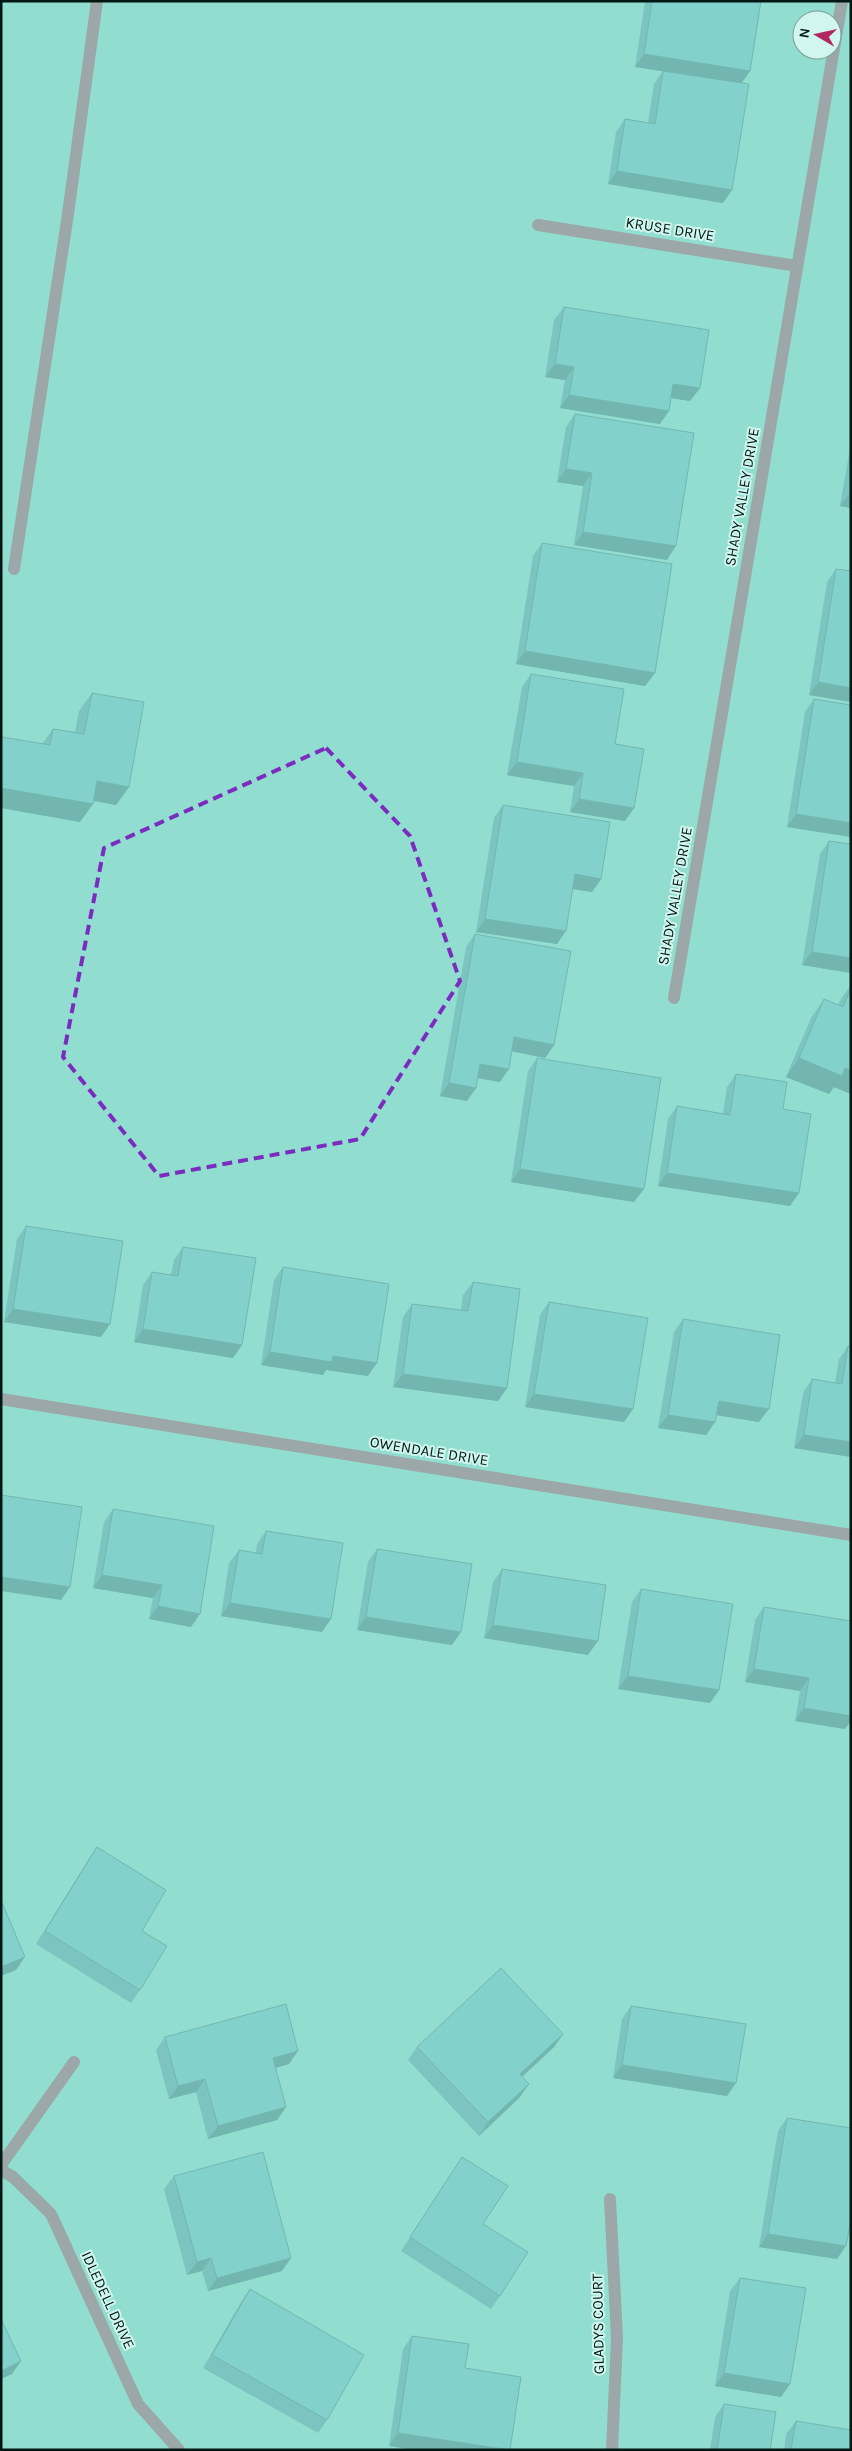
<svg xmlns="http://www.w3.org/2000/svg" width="852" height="2451" viewBox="0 0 852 2451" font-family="Karla,sans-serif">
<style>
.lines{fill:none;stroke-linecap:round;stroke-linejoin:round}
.minor{stroke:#a66578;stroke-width:12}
.wall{fill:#60a5aa}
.shaded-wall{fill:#4e868b}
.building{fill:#70c0c6;stroke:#4e868b}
.marked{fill:none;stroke:#7b2cbf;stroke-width:4;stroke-dasharray:10 6;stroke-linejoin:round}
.labels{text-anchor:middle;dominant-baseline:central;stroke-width:4;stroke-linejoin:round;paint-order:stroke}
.street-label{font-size:15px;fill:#011714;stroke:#d1f6ef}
</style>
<rect width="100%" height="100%" fill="#91ded0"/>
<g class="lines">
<g class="minor">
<path d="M538 225 797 266"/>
<path d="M14 569 68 214 97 1"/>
<path d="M674 998 842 1"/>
<path d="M1 1399 851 1535"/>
<path d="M1 2165 74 2062"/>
<path d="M1 2170 13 2177 51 2214 138 2404 179 2450"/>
<path d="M610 2199 617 2338 612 2450"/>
</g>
</g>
<g class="wall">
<path d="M645 1H761L750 71 741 83 723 203 608 184 616 132 625 119 648 123 654 84 663 71 635 67Z"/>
<path d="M564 307 700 388 690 401 671 398 660 424 560 408 565 380 545 377 554 320Z"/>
<path d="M575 414 667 560 574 545 583 486 557 482 566 427Z"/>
<path d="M851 451V508L840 506 849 454Z"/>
<path d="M542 543 655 673 645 686 516 664 533 556Z"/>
<path d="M836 569 851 571V702L809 695 827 582Z"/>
<path d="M531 674 615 744 634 808 625 821 570 812 574 786 507 775 522 687Z"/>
<path d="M92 693 129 787 116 805 94 801 80 822 1 808V738L2 737 42 744 53 729 75 732 79 711Z"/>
<path d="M814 699 851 705V837L787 827 805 712Z"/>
<path d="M503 805 601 879 592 892 573 889 557 944 476 932 494 818Z"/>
<path d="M829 841 851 973 802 965 820 854Z"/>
<path d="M475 934 554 1045 545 1058 512 1051 500 1082 478 1078 476 1088 467 1101 440 1096 466 947Z"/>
<path d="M851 985V1094L834 1087 829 1094 786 1077 811 1018 824 999 838 1005 841 999Z"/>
<path d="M537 1058 644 1189 634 1202 511 1182 528 1071Z"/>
<path d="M736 1074 783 1109 790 1206 658 1186 668 1119 677 1106 723 1114 727 1087Z"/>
<path d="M26 1226 101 1337 4 1322 17 1239Z"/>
<path d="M183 1247 233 1358 134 1342 143 1285 152 1272 171 1275 174 1260Z"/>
<path d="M283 1267 368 1376 326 1370 323 1375 261 1365 274 1280Z"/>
<path d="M473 1282 507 1388 498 1401 393 1387 403 1317 412 1304 461 1310 463 1295Z"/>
<path d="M549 1302 624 1422 525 1407 540 1315Z"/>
<path d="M683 1319 759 1422 716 1415 715 1422 706 1435 658 1428 674 1332Z"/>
<path d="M848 1346 851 1347V1457L794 1448 803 1393 812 1379 835 1383 839 1359Z"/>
<path d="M113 1509 191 1627 149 1619 153 1598 93 1588 104 1522Z"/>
<path d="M266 1531 322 1632 221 1616 229 1563 239 1550 256 1553 257 1544Z"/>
<path d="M377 1549 452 1645 357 1630 368 1562Z"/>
<path d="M502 1569 588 1655 484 1638 493 1582Z"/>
<path d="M641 1589 719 1690 710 1703 618 1689 632 1602Z"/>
<path d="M764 1607 845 1729 795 1721 800 1691 745 1682 755 1620Z"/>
<path d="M97 1847 142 1931 140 1990 131 2003 36 1944 88 1860Z"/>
<path d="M631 2006 727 2096 613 2078 622 2019Z"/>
<path d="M563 2034 554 2047 523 2076 520 2097 479 2136 408 2060 417 2047Z"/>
<path d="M165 2037 289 2064 275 2068 286 2107 277 2120 208 2139 196 2092 169 2099 156 2050Z"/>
<path d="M787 2118 837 2259 759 2247 778 2131Z"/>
<path d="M462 2157 483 2224 500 2296 491 2309 401 2251Z"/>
<path d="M174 2176 282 2271 208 2291 202 2271 187 2275 164 2189Z"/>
<path d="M740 2278 790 2384 781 2397 715 2386 730 2291Z"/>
<path d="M250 2289 327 2420 318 2433 203 2368 241 2302Z"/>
<path d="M412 2336 469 2344 389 2446 403 2349Z"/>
<path d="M724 2404 770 2450H710L715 2417Z"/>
<path d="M796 2421 851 2450H784L786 2434Z"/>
</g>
<g class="shaded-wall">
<path d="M644 54 750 71 741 84 635 67Z"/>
<path d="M617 171 732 190 723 203 608 184Z"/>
<path d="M555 364 574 367 565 380 545 377Z"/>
<path d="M673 384 700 388 690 401 664 397Z"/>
<path d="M569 395 669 411 660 424 560 408Z"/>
<path d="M566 469 592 473 583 486 557 482Z"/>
<path d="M850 493H851V508L840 506Z"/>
<path d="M583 532 676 546 667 560 574 545Z"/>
<path d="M525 651 655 673 645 686 516 664Z"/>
<path d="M818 682 851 688V702L809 695Z"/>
<path d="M517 762 583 773 574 786 507 775Z"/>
<path d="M97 781 129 787 116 805 84 799Z"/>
<path d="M1 788 93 804 80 822 1 808Z"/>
<path d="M579 799 634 808 625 821 570 812Z"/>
<path d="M796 814 851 823V837L787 827Z"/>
<path d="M575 874 601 879 592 892 566 888Z"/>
<path d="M485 919 566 931 557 944 476 932Z"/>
<path d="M812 952 851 958V973L802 965Z"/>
<path d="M514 1037 554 1045 545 1058 505 1050Z"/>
<path d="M799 1058 845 1068 851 1070V1094L834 1087 829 1094 786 1077Z"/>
<path d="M480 1064 509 1069 500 1082 471 1077Z"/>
<path d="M449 1083 476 1088 467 1101 440 1096Z"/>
<path d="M520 1169 644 1189 634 1202 511 1182Z"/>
<path d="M667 1173 799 1193 790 1206 658 1186Z"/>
<path d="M13 1309 110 1324 101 1337 4 1322Z"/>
<path d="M143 1329 242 1345 233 1358 134 1342Z"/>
<path d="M270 1352 333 1356 377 1363 368 1376 326 1370 323 1375 261 1365Z"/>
<path d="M403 1374 507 1388 498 1401 393 1387Z"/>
<path d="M534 1394 633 1409 624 1422 525 1407Z"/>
<path d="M719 1401 769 1409 759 1422 709 1414Z"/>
<path d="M668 1415 715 1422 706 1435 658 1428Z"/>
<path d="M804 1435 851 1442V1457L794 1448Z"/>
<path d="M102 1575 162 1585 153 1598 93 1588Z"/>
<path d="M1 1577 70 1587 61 1600 1 1591Z"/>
<path d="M230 1603 331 1619 322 1632 221 1616Z"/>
<path d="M158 1606 200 1614 191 1627 149 1619Z"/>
<path d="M366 1617 461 1632 452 1645 357 1630Z"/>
<path d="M493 1625 598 1641 588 1655 484 1638Z"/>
<path d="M754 1669 809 1678 800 1691 745 1682Z"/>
<path d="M628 1676 719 1690 710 1703 618 1689Z"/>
<path d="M804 1708 851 1716V1721L845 1729 795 1721Z"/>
<path d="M25 1957 16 1970 1 1976V1967Z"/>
<path d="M563 2034 554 2047 511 2087 520 2074Z"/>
<path d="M298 2051 289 2064 264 2071 273 2058Z"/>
<path d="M622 2065 736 2083 727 2096 613 2078Z"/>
<path d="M205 2079 196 2092 169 2099 178 2086Z"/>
<path d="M529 2084 520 2097 479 2136 488 2122Z"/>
<path d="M286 2107 277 2120 208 2139 218 2126Z"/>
<path d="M768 2234 846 2246 837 2259 759 2247Z"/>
<path d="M211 2258 202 2271 187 2275 197 2262Z"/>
<path d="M291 2258 282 2271 208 2291 217 2278Z"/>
<path d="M21 2361 12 2374 1 2379V2371Z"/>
<path d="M724 2373 790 2384 781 2397 715 2386Z"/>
<path d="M398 2433 509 2450H413L389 2446Z"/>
</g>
<g class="building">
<path d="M652 1H761L750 71 644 54Z"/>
<path d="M663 71 749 84 732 190 617 171 625 119 655 124Z"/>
<path d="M564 307 709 330 700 388 673 384 669 411 569 395 574 367 555 364Z"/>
<path d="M575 414 694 433 676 546 583 532 592 473 566 469Z"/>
<path d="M542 543 672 564 655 673 525 651Z"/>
<path d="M836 569 851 571V688L818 682Z"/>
<path d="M531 674 624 689 615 744 644 749 634 808 579 799 583 773 517 762Z"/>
<path d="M92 693 144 702 129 787 97 781 93 804 1 788V743L2 737 50 745 53 729 84 734Z"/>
<path d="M814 699 851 705V823L796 814Z"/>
<path d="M503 805 610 822 601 879 575 874 566 931 485 919Z"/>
<path d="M829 841 851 844V958L812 952Z"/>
<path d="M475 934 571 951 554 1045 514 1037 509 1069 480 1064 476 1088 449 1083Z"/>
<path d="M851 988V1070L845 1068 842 1076 799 1058 824 999 843 1007Z"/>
<path d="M537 1058 661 1078 644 1189 520 1169Z"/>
<path d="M736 1074 787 1082 783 1109 811 1114 799 1193 667 1173 677 1106 730 1115Z"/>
<path d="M26 1226 123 1241 110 1324 13 1309Z"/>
<path d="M183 1247 256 1258 242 1345 143 1329 152 1272 178 1276Z"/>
<path d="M283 1267 389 1284 377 1363 333 1356 332 1362 270 1352Z"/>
<path d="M473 1282 520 1289 507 1388 403 1374 412 1304 468 1311Z"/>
<path d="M549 1302 648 1318 633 1409 534 1394Z"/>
<path d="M683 1319 780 1335 769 1409 719 1401 715 1422 668 1415Z"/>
<path d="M848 1346 851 1347V1442L804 1435 812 1379 842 1384Z"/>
<path d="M1 1495 82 1507 70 1587 1 1577Z"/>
<path d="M113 1509 214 1526 200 1614 158 1606 162 1585 102 1575Z"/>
<path d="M266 1531 343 1543 331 1619 230 1603 239 1550 262 1554Z"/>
<path d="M377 1549 472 1564 461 1632 366 1617Z"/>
<path d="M502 1569 606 1585 598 1641 493 1625Z"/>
<path d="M641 1589 733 1604 719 1690 628 1676Z"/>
<path d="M764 1607 851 1621V1716L804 1708 809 1678 754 1669Z"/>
<path d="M97 1847 166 1890 142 1931 167 1946 140 1990 45 1931Z"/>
<path d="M1 1900 25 1957 1 1967Z"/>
<path d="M501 1968 563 2034 520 2074 529 2084 488 2122 417 2047Z"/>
<path d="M286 2004 298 2051 273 2058 286 2107 218 2126 205 2079 178 2086 165 2037Z"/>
<path d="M631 2006 746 2024 736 2083 622 2065Z"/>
<path d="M787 2118 851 2128V2219L846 2246 768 2234Z"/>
<path d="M263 2152 291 2258 217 2278 211 2258 197 2262 174 2176Z"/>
<path d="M462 2157 508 2186 483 2224 528 2252 500 2296 410 2237Z"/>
<path d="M740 2278 806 2288 790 2384 724 2373Z"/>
<path d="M250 2289 364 2355 327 2420 212 2355Z"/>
<path d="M1 2319 21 2361 1 2371Z"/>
<path d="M412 2336 469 2344 465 2368 521 2377 510 2450 398 2433Z"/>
<path d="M724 2404 776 2412 770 2450H717Z"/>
<path d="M796 2421 851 2430V2450H791Z"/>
</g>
<path d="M0 0H852V2451H0ZM326 748 410 836 460 981 360 1139 159 1176 63 1057 104 848Z" fill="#91ded0" fill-opacity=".55" fill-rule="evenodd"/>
<path class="marked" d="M326 748 410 836 460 981 360 1139 159 1176 63 1057 104 848Z"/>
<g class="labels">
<g class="street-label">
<text transform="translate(670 229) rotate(9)">KRUSE DRIVE</text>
<text transform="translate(742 497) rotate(-80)">SHADY VALLEY DRIVE</text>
<text transform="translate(675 896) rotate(-80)">SHADY VALLEY DRIVE</text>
<text transform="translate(429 1451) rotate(9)">OWENDALE DRIVE</text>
<text transform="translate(108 2300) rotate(65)">IDLEDELL DRIVE</text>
<text transform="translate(598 2324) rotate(-91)">GLADYS COURT</text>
</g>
</g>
<rect width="852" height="2451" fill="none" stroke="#011714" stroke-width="5"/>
<g transform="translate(817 35) rotate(279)"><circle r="24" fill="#d1f6ef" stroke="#7e9d97"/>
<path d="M0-4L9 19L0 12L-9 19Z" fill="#b42861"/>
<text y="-8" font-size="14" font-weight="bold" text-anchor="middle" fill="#011714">N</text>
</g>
</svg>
